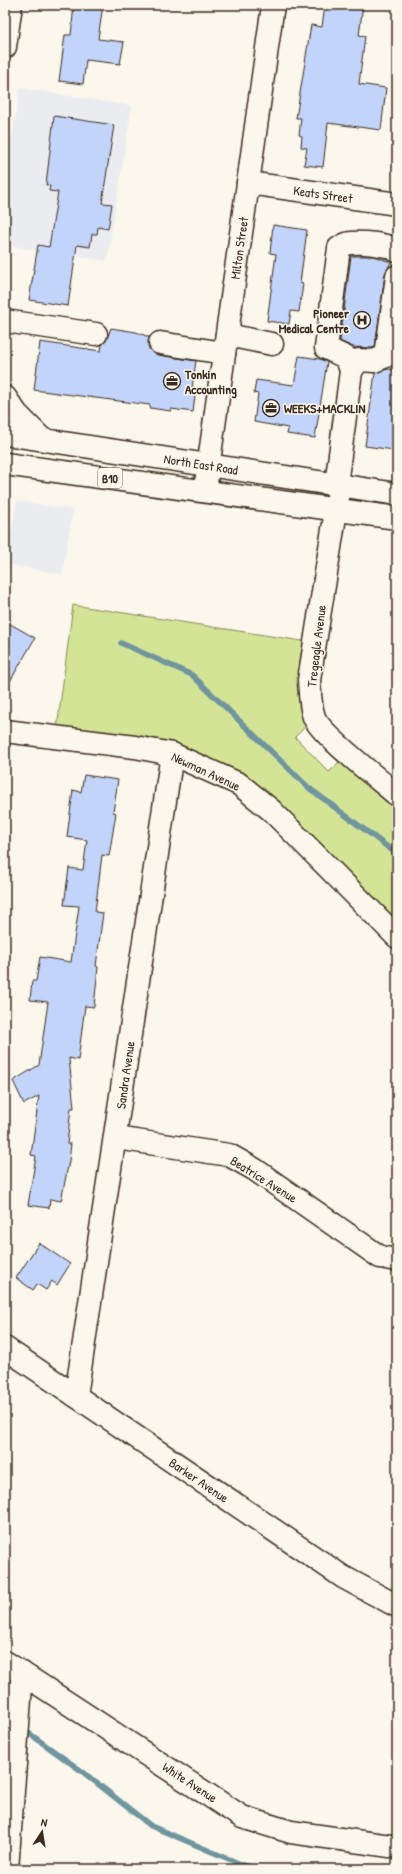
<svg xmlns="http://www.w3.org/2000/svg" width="402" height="1874" viewBox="0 0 402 1874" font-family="'Patrick Hand',sans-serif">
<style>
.built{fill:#eaecf0}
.green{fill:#d4e497;stroke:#88875a}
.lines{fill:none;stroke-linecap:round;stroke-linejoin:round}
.stream{stroke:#6f959e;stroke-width:5.5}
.building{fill:#c3d4fa;stroke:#3b2a1e}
.minor-casing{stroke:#3b2a1e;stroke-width:25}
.major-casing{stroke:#3b2a1e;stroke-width:25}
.minor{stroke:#fbf7ec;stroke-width:22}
.major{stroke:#fbf7ec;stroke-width:22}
.labels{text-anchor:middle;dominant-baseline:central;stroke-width:3;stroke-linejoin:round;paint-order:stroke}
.shield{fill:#fbf7ec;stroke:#75685c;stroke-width:1}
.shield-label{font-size:12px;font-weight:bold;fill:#3b2a1e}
.street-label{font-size:13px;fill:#3b2a1e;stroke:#fbf7ec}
.poi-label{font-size:13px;font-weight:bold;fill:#3b2a1e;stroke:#fbf7ec;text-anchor:start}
</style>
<rect width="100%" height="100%" fill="#fbf7ec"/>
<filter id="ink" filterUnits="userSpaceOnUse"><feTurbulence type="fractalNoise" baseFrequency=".025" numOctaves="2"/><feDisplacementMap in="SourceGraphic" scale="8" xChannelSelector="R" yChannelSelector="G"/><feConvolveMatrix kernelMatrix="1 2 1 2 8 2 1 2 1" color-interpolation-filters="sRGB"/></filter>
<g filter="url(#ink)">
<g class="built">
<path d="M20 88 132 106 107 261 5 245V180Z"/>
<path d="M17 501 73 510 62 574 6 564Z"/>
</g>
<path class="green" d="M73 605 315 643 314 718 295 737 329 772 348 753 397 795V937L271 810 195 763 56 737Z"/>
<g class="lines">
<g class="stream">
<path d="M121 643 192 675 309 788 397 854"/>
<path d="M23 1729 83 1772 151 1826 243 1865 259 1869"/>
</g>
</g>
<g class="building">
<path d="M74 5H103L98 39 124 42 120 64 86 60 83 84 59 81 65 35H71Z"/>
<path d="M325 5H363L359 35 365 36 359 84 386 88 381 130 328 123 323 167 304 165 307 148 301 147 302 136 299 135 301 118H296L311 25 322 27Z"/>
<path d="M54 116 114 125 102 203 112 204 108 229 98 227 97 234H92L90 247 77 245 68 306 29 300 38 245 49 247 58 192 49 191 50 186 46 185Z"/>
<path d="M273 225 307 230 300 283 303 284 299 312 291 311 289 324 267 321 276 254 270 253Z"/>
<path d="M351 256H373L391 262 385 274 375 347 372 348 353 347 340 341Z"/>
<path d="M111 328 136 332 149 337V348L152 352 158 355 196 361 192 388H196L193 412 171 409V411L150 408V405L34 390 40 342 101 351 102 345 106 341Z"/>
<path d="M299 356 320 359 327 362 315 438 287 434 288 428 254 422 258 394 254 393 256 380 294 385Z"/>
<path d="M388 369 397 370V430L394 450 365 446 375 373Z"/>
<path d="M5 621 35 638 5 690Z"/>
<path d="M84 775 118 780 113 812 116 813 109 856 102 855 95 912 103 913 96 966 98 967 94 1007 85 1006 78 1060 69 1058 74 1108H71L67 1144H71L69 1161 61 1201 50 1199 49 1208 28 1205 36 1156 31 1155 39 1096 24 1104 13 1081 39 1065 48 1002 30 1000 32 981H36L40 957 71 962 79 906 64 905 69 868 83 870 87 840 67 837 73 790 81 792Z"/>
<path d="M39 1243 70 1264 57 1285 52 1281 46 1290 37 1284 33 1290 16 1278Z"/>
</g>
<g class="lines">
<g class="minor-casing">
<g id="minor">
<path d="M248 183 397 204"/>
<path d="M5 321 96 334"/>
<path d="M227 335 272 344"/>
<path d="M160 343 224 353"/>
<path d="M351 371 359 360 374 361 386 356 397 276"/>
<path d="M336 485 351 371 347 358 326 348 339 248C343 246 346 243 351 243 361 242 390 244 397 251"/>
<path d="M340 485 309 680C310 692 310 706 314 717 320 734 380 780 397 795"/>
<path d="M205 490 273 5"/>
<path d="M5 731 135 747 172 754 239 784 271 810 397 937"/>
<path d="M116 1138 229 1155 254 1169 380 1257 397 1260"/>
<path d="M5 1348 343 1577 397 1606"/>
<path d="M76 1396 172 754"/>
<path d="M5 1662 242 1817 291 1832 397 1847"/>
<path d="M7 1869 22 1673"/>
</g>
</g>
<g class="major-casing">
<g id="major">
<path d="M5 47 11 5"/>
<path d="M5 397 17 414 42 439"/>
<path d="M5 434 397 494"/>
<path d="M5 464 397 518"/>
</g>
</g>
<use href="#minor" class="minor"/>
<use href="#major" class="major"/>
</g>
</g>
<defs>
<g id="hospital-ring" transform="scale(0.9)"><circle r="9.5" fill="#fbf7ec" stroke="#3b2a1e" stroke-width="1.5"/><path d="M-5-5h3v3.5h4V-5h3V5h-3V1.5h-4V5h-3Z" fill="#3b2a1e"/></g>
<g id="office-ring" transform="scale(0.9)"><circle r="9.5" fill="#fbf7ec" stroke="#3b2a1e" stroke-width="1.5"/><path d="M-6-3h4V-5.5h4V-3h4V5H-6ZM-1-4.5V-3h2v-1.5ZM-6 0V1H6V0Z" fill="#3b2a1e"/></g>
</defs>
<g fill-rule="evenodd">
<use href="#hospital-ring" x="362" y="320"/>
<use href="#office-ring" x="172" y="381"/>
<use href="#office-ring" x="271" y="408"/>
</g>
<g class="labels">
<rect class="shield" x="98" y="468" width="24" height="20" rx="3"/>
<g class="shield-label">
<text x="110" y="478">B10</text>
</g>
<g class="street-label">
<text transform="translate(323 194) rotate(8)">Keats Street</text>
<text transform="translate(239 248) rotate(-82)">Milton Street</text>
<text transform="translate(201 464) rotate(9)">North East Road</text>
<text transform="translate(316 646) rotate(-83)">Tregeagle Avenue</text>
<text transform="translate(206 771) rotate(25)">Newman Avenue</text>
<text transform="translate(125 1075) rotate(-82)">Sandra Avenue</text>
<text transform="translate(264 1179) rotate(32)">Beatrice Avenue</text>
<text transform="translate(199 1480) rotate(34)">Barker Avenue</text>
<text transform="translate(190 1782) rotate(33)">White Avenue</text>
</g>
<g class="poi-label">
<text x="349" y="313" text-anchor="end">Pioneer<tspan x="349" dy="15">Medical Centre</tspan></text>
<text x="185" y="374">Tonkin<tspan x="185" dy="15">Accounting</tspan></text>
<text x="284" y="408">WEEKS+MACKLIN</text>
</g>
</g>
<rect width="402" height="1874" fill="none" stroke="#fbf7ec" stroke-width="20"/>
<rect x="10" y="10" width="382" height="1854" fill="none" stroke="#3b2a1e" stroke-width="1.5" filter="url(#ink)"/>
<g transform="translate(42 1832) rotate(12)" stroke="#fbf7ec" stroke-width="3" paint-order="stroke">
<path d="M0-3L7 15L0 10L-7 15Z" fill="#3b2a1e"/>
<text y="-6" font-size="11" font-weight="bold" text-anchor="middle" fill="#3b2a1e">N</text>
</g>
</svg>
